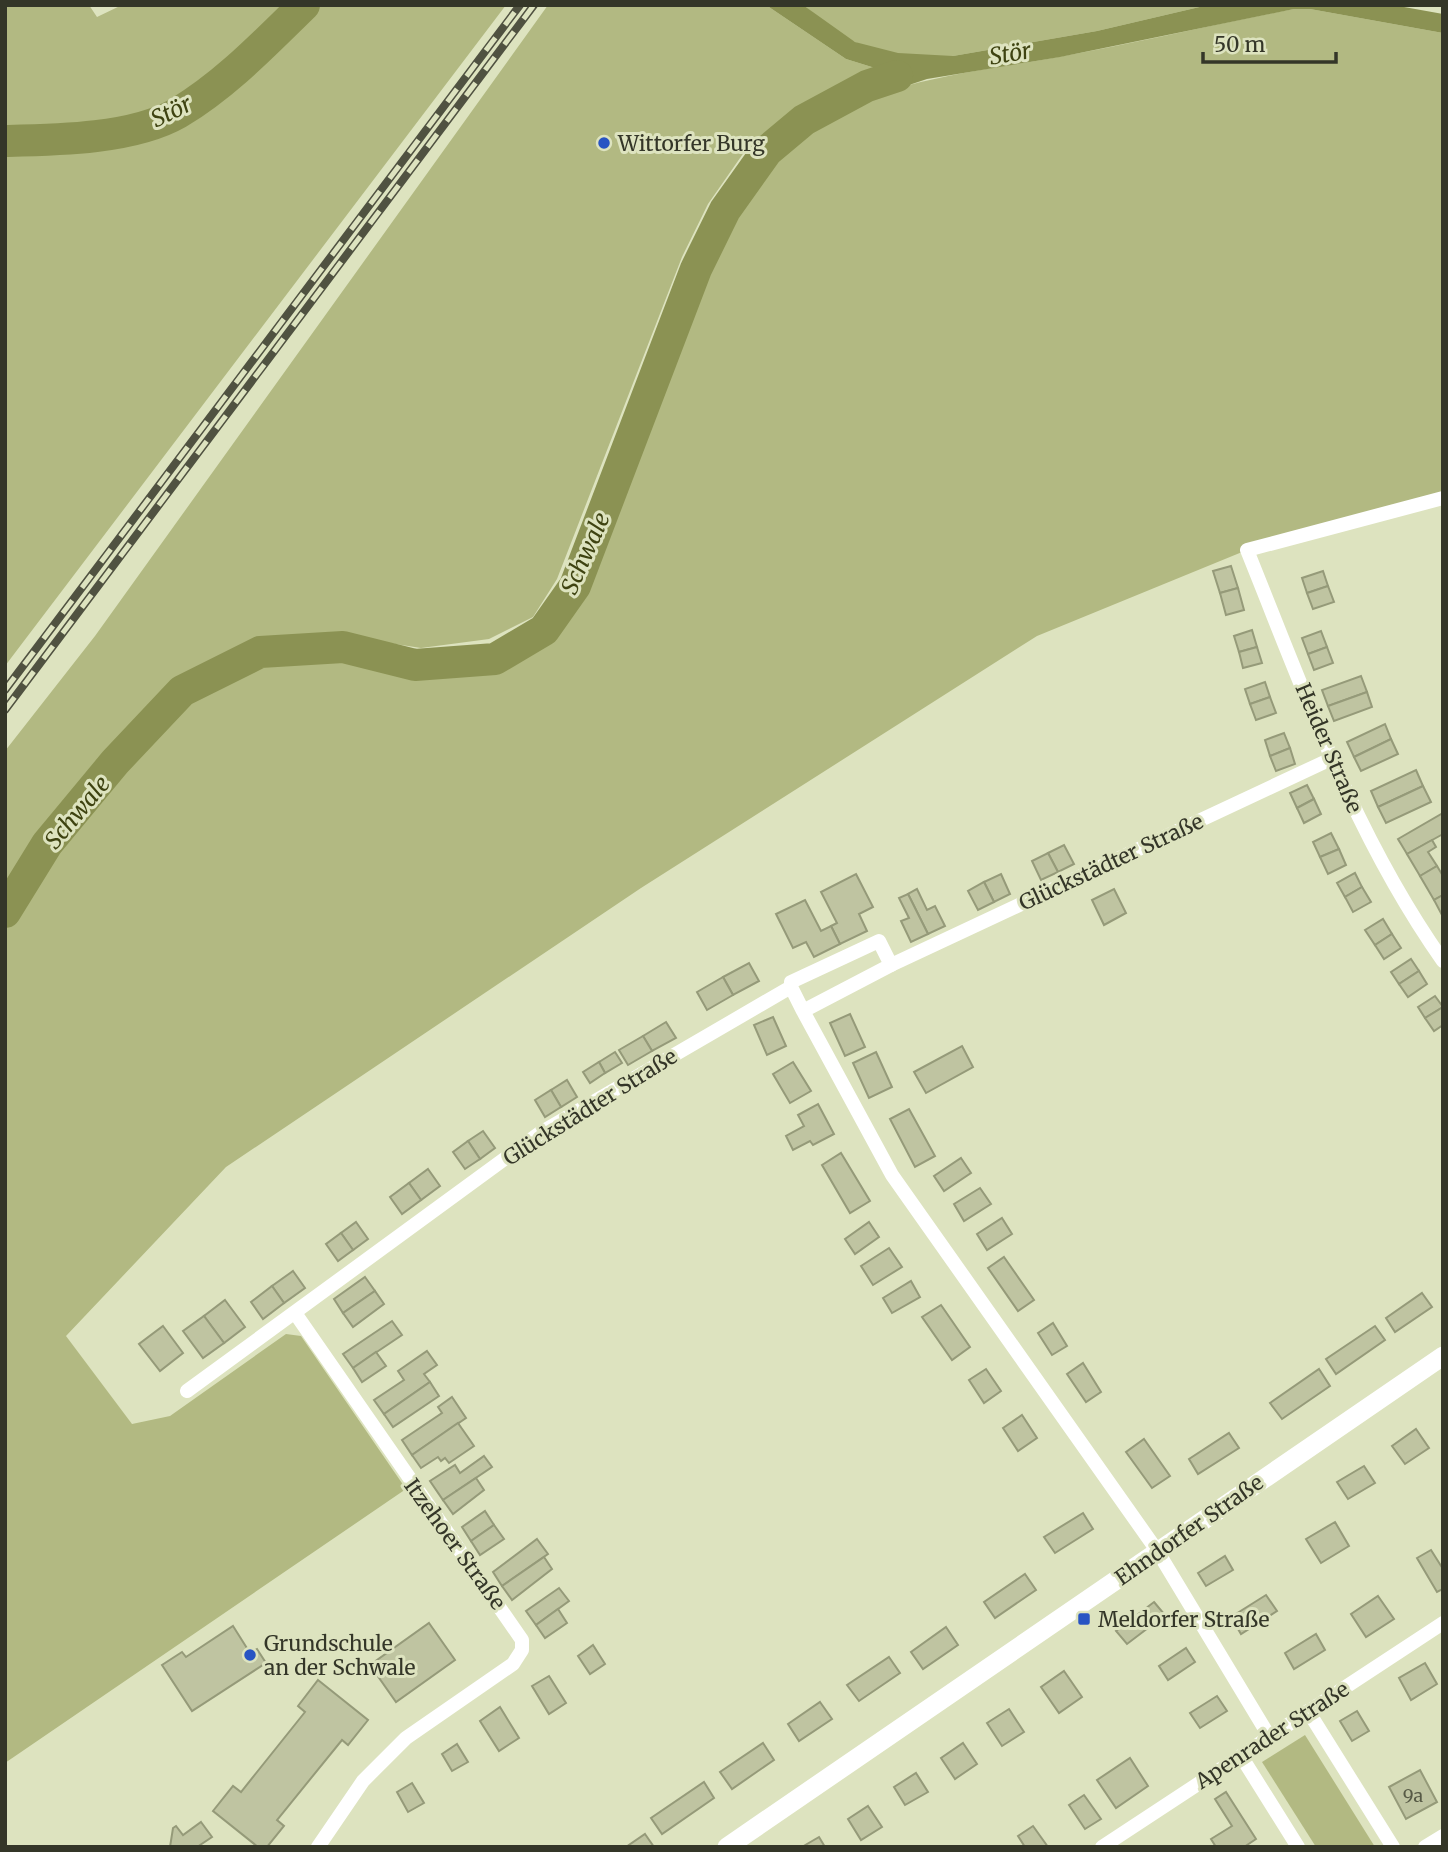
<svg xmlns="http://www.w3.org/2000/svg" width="1448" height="1852" viewBox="0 0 1448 1852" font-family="Merriweather,serif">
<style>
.green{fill:#b2b982}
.water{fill:#8b9253}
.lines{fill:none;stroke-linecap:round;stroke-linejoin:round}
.river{stroke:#8b9253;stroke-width:32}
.building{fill:#bfc4a1;stroke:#959a79;stroke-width:2}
.minor{stroke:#fff;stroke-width:14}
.tertiary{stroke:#fff;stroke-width:19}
.rail-casing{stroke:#505241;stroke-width:8}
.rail{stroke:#dde3bf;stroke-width:5;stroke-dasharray:16;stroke-linecap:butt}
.poi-dot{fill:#2854c3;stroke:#dde3bf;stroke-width:2.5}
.labels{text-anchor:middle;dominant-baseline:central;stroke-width:6;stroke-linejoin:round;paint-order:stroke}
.number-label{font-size:18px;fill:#575a46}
.poi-label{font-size:21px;fill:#343628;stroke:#dde3bf;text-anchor:start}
.street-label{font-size:21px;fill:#343628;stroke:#dde3bf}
.water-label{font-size:23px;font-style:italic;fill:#3e4311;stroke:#dde3bf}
</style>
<rect width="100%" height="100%" fill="#dde3bf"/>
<g class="green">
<path d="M5 5H89L97 17 122 5H506L5 666Z"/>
<path d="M548 5H766L846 59 875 68 878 73 825 95 747 148 708 204 682 257 557 579 533 617 489 639 421 648 344 636 258 640 260 651 343 647 415 665 495 659 544 630 575 586 696 269 725 210 740 208C757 180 776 149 804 130 880 80 971 73 1058 57 1137 43 1215 24 1294 9H1310L1443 33V498L1247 550 1037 636 641 888 226 1167 66 1336 132 1424 170 1416 286 1334 301 1336 406 1489 5 1763V751L95 636Z"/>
<path d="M803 5H1208L1097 31 953 56C921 57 887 55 857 43 838 36 819 17 803 5Z"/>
<path d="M1305 1735 1375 1847H1316L1262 1762Z"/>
</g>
<path class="water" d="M766 5H803L855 42 898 53 953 56 1097 31 1208 5H1393L1443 14V33L1310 9H1294L1060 57 927 79 864 100 854 84 878 73 875 68 846 59Z"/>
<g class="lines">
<g class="river">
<path d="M5 141C57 140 133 139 178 113 226 84 264 44 304 5"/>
<path d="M5 912 47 844 115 762 182 691 260 652 343 647 415 665 495 659 544 630 575 586 696 269 725 210 767 151 804 120 867 86 897 76"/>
</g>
</g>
<g class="building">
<path d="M1231 566 1238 588 1220 593 1213 571Z"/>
<path d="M1323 571 1328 586 1307 593 1302 578Z"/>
<path d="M1328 586 1334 602 1313 609 1307 593Z"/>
<path d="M1238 588 1244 610 1226 615 1220 593Z"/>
<path d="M1252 630 1257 647 1239 652 1234 636Z"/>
<path d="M1321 631 1327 647 1308 654 1302 638Z"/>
<path d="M1257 647 1262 663 1243 668 1239 652Z"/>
<path d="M1327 647 1333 663 1314 670 1308 654Z"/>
<path d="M1361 676 1367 692 1328 706 1322 690Z"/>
<path d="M1265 682 1270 697 1250 704 1245 689Z"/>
<path d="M1367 692 1372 707 1334 721 1328 706Z"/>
<path d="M1270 697 1276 713 1256 720 1250 704Z"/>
<path d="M1385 724 1391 739 1354 757 1347 742Z"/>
<path d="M1284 733 1290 748 1270 756 1265 740Z"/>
<path d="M1391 739 1398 754 1361 771 1354 757Z"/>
<path d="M1290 748 1295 764 1276 771 1270 756Z"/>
<path d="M1416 770 1423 786 1378 807 1371 791Z"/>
<path d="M1307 785 1314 799 1297 808 1290 793Z"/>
<path d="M1423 786 1431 802 1386 823 1378 807Z"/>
<path d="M1314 799 1321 814 1304 823 1297 808Z"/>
<path d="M1443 813V834L1407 854 1398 839Z"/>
<path d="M1331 833 1339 849 1320 857 1313 842Z"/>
<path d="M1432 840 1436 847 1428 852 1437 866 1420 876 1407 854Z"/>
<path d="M1064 845 1074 864 1058 872 1048 853Z"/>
<path d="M1339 849 1346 865 1328 874 1320 857Z"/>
<path d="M1048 853 1058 872 1041 880 1032 861Z"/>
<path d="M1437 866 1443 876V895L1434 900 1420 876Z"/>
<path d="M1355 873 1362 887 1345 897 1337 883Z"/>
<path d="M856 874 873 907 859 914 867 931 840 944 831 926 837 923 821 892Z"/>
<path d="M1001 874 1010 894 994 902 984 882Z"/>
<path d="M984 882 994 902 978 910 968 891Z"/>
<path d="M1362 887 1371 902 1353 912 1345 897Z"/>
<path d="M917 889 927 910 935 906 945 926 928 934 908 894Z"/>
<path d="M1114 889 1126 913 1104 925 1092 900Z"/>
<path d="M908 894 928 934 911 942 901 921 909 918 899 898Z"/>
<path d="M1443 895V915H1442L1434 900Z"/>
<path d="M805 900 821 931 831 926 840 944 814 957 806 942 793 948 776 914Z"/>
<path d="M1383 919 1392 934 1375 945 1365 930Z"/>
<path d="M1392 934 1401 948 1384 959 1375 945Z"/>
<path d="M1411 959 1419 971 1399 984 1391 972Z"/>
<path d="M749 963 759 981 733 995 723 977Z"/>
<path d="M1419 971 1427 984 1408 997 1399 984Z"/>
<path d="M723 977 733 995 707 1010 697 992Z"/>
<path d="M1435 996 1443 1007 1425 1018 1418 1007Z"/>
<path d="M1443 1007V1025L1434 1031 1425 1018Z"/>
<path d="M850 1014 865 1047 845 1056 830 1023Z"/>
<path d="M773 1017 786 1046 767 1055 754 1025Z"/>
<path d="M666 1022 676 1038 652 1051 643 1036Z"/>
<path d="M643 1036 652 1051 628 1065 619 1050Z"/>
<path d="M962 1046 973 1067 926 1093 914 1072Z"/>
<path d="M615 1052 622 1063 605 1073 599 1062Z"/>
<path d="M876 1052 892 1087 869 1098 853 1063Z"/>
<path d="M599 1062 605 1073 590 1083 583 1072Z"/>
<path d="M793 1062 811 1091 790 1103 773 1074Z"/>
<path d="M567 1080 577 1097 561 1107 551 1090Z"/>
<path d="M551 1090 561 1107 545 1117 535 1100Z"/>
<path d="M818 1104 834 1134 813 1145 810 1141 793 1150 786 1136 804 1126 798 1115Z"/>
<path d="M909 1109 935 1156 915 1167 890 1119Z"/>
<path d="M483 1131 495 1148 480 1159 468 1141Z"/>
<path d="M468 1141 480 1159 465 1169 453 1152Z"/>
<path d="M841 1153 870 1201 850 1213 822 1165Z"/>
<path d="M961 1158 971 1173 944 1191 934 1176Z"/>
<path d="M428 1169 440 1186 421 1200 409 1183Z"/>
<path d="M409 1183 421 1200 402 1214 390 1197Z"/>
<path d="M980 1188 991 1204 964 1221 954 1204Z"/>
<path d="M1002 1218 1012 1234 987 1250 977 1234Z"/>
<path d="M356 1222 368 1239 353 1250 341 1233Z"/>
<path d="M869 1222 879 1237 855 1254 845 1239Z"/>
<path d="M341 1233 353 1250 338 1261 326 1244Z"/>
<path d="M889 1248 902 1267 873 1285 861 1266Z"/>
<path d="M1004 1257 1034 1300 1018 1311 988 1268Z"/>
<path d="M293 1271 305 1288 284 1303 272 1286Z"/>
<path d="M365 1277 375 1291 343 1313 334 1299Z"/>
<path d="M911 1281 920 1297 892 1313 883 1298Z"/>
<path d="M272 1286 284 1303 263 1319 251 1302Z"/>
<path d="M375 1291 384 1304 353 1327 343 1313Z"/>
<path d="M1422 1293 1432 1307 1395 1332 1386 1318Z"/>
<path d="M225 1300 245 1327 224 1343 204 1316Z"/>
<path d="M941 1305 970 1347 952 1360 922 1317Z"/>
<path d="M204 1316 224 1343 203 1358 183 1331Z"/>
<path d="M392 1321 402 1335 353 1368 343 1354Z"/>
<path d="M1053 1323 1067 1346 1052 1355 1038 1333Z"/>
<path d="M163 1326 183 1353 160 1371 139 1344Z"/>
<path d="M1375 1326 1385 1340 1336 1374 1326 1359Z"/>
<path d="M427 1351 437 1365 424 1374 430 1382 384 1414 374 1400 404 1380 398 1371Z"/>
<path d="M376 1352 386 1366 362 1382 353 1368Z"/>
<path d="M1083 1363 1101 1392 1086 1402 1067 1374Z"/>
<path d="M986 1369 1001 1391 984 1403 969 1380Z"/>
<path d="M1319 1369 1330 1386 1282 1419 1270 1403Z"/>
<path d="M430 1382 439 1396 393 1427 384 1414Z"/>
<path d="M452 1397 466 1418 412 1455 402 1440 442 1413 438 1407Z"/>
<path d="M1022 1415 1037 1438 1018 1451 1003 1428Z"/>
<path d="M458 1423 474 1446 449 1463 445 1458 441 1461 438 1457 421 1468 412 1455Z"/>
<path d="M1416 1429 1429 1448 1405 1464 1392 1446Z"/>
<path d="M1229 1433 1239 1448 1198 1474 1189 1459Z"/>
<path d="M1144 1439 1170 1476 1152 1488 1126 1452Z"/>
<path d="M484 1456 492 1467 443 1500 430 1481 455 1465 460 1473Z"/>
<path d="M1364 1466 1375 1483 1348 1499 1337 1482Z"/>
<path d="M476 1478 484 1490 453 1514 443 1500Z"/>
<path d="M485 1511 494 1525 471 1541 462 1527Z"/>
<path d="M1083 1513 1093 1529 1055 1553 1044 1537Z"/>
<path d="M1335 1522 1349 1546 1321 1563 1306 1539Z"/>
<path d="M494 1525 504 1539 480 1555 471 1541Z"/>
<path d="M537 1539 548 1554 502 1586 493 1572Z"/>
<path d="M1431 1550 1443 1569V1589L1437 1592 1417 1558Z"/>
<path d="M1225 1556 1233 1570 1206 1586 1198 1573Z"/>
<path d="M544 1557 552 1569 512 1600 502 1586Z"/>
<path d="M1025 1574 1036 1590 995 1618 984 1602Z"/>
<path d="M559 1588 569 1601 536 1625 526 1611Z"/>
<path d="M1266 1595 1277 1611 1241 1634 1231 1617Z"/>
<path d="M1378 1596 1394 1619 1366 1637 1351 1614Z"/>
<path d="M1154 1602 1165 1615 1127 1644 1116 1631Z"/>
<path d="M558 1609 567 1623 545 1638 536 1625Z"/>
<path d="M429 1623 455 1660 396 1702 370 1665Z"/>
<path d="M233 1626 250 1653 257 1649 266 1663 192 1711 162 1665 182 1652 186 1657Z"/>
<path d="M946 1627 958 1645 923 1669 911 1652Z"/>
<path d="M1316 1634 1325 1650 1294 1669 1285 1653Z"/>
<path d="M593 1645 605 1664 590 1674 578 1656Z"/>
<path d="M1186 1648 1195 1662 1168 1680 1159 1666Z"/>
<path d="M889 1657 900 1673 859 1701 847 1685Z"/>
<path d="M1425 1663 1437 1684 1411 1700 1399 1678Z"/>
<path d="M1064 1671 1082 1697 1059 1713 1041 1687Z"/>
<path d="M549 1676 566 1703 549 1714 532 1686Z"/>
<path d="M318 1680 368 1720 348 1745 342 1740 277 1820 284 1826 267 1847H258L213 1811 233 1786 241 1792 305 1712 298 1706Z"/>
<path d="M1217 1696 1227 1711 1200 1728 1190 1713Z"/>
<path d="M820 1702 832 1719 799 1741 788 1724Z"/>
<path d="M500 1707 519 1738 499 1751 480 1721Z"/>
<path d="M1009 1709 1024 1732 1002 1746 987 1723Z"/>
<path d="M1357 1711 1369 1731 1352 1741 1340 1721Z"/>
<path d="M763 1743 774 1760 732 1789 720 1772Z"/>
<path d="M963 1743 977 1764 955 1779 941 1758Z"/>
<path d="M457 1744 468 1762 452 1771 442 1754Z"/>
<path d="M1130 1758 1148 1786 1116 1808 1097 1780Z"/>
<path d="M1420 1770 1437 1802 1406 1819 1389 1787Z"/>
<path d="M916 1773 928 1792 905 1805 894 1787Z"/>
<path d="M704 1782 714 1798 662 1834 651 1818Z"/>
<path d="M412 1783 424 1803 408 1812 397 1792Z"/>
<path d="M1226 1792 1256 1839 1244 1847H1216L1211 1839 1232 1826 1215 1799Z"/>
<path d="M1084 1795 1101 1819 1085 1829 1069 1805Z"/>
<path d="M868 1806 882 1827 861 1840 848 1819Z"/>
<path d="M201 1822 212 1837 197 1847H170L173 1828 176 1826 183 1835Z"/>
<path d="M1033 1826 1048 1847H1025L1018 1836Z"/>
<path d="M645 1834 654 1847H626Z"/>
<path d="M819 1837 825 1847H802Z"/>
</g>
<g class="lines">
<g class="minor">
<path d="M1443 498 1247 550C1304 691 1354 835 1443 961"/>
<path d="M891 965 1331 759"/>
<path d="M803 1011 891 965 879 941 791 982V987L803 1011 892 1175 1158 1552 1269 1736"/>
<path d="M295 1313 522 1640V1650L513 1664 406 1738 363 1781 318 1847"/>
<path d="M187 1391 540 1133 791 987"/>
<path d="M1308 1711 1393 1847"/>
<path d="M1241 1756 1298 1847"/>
<path d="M1102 1847 1443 1623"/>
<path d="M1425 1847 1443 1836"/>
</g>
<path class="tertiary" d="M727 1847 1443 1356"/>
<g class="rail-casing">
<g id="rail">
<path d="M5 690 520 5"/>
<path d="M5 710 534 5"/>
</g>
</g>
<use href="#rail" class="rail"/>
</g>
<g class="poi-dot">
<circle cx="604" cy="143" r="7"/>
<rect x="1077" y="1612" width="14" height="14" rx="3.5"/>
<circle cx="250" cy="1655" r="7"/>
</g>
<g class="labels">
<g class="number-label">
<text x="1413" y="1795">9a</text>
</g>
<g class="poi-label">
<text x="618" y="143">Wittorfer Burg</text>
<text x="1098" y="1619">Meldorfer Straße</text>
<text x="264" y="1643">Grundschule<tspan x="264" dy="24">an der Schwale</tspan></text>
</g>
<g class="street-label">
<text transform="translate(1329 748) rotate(67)">Heider Straße</text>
<text transform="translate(1111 862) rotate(-25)">Glückstädter Straße</text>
<text transform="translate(590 1107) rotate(-32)">Glückstädter Straße</text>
<text transform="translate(1189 1530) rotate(-35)">Ehndorfer Straße</text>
<text transform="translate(455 1544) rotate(54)">Itzehoer Straße</text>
<text transform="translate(1272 1735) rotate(-33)">Apenrader Straße</text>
</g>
<g class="water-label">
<text transform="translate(1010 53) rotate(-9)">Stör</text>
<text transform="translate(171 111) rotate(-26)">Stör</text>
<text transform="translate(585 553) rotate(-66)">Schwale</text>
<text transform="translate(77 812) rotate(-50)">Schwale</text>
</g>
</g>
<rect width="1448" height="1852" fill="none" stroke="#343628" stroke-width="14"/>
<path d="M1203 52v10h133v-10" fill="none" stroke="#343628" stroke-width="3.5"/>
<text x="1214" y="52" font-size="21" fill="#343628" stroke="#dde3bf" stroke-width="5" paint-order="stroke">50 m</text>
</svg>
